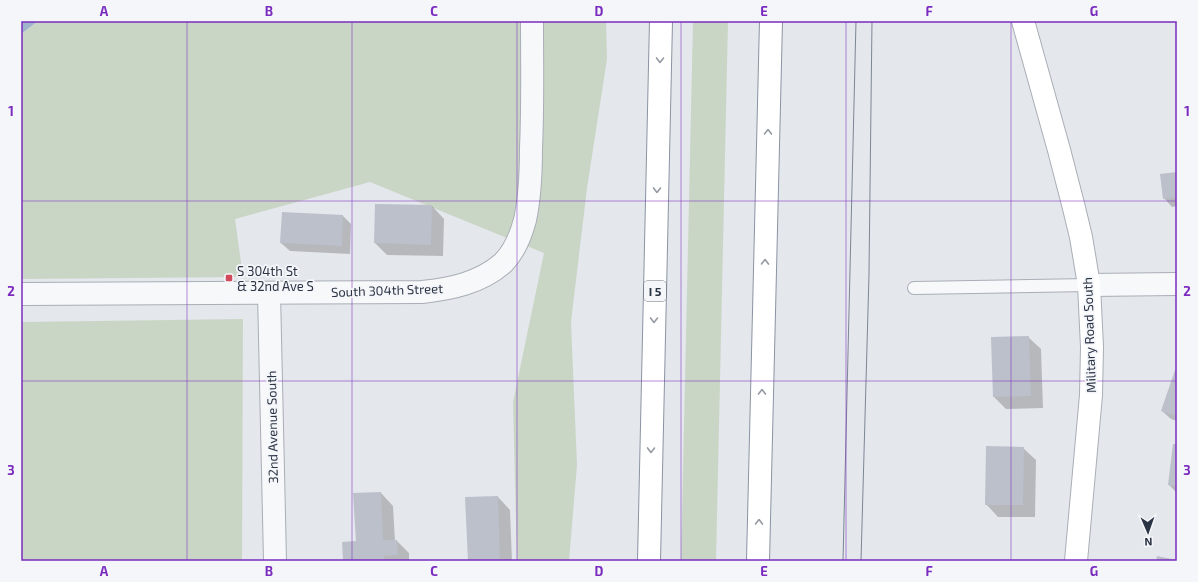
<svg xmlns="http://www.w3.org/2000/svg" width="1198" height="582" viewBox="0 0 1198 582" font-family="'Exo 2',sans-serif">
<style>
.green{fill:#c9d6c5}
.water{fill:#9fb4cc}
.shadow{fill:#0003}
.building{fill:#bbc0ca}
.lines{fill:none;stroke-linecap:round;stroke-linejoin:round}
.service-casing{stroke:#a9aeb7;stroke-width:14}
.minor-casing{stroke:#a9aeb7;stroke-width:24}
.tertiary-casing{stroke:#a9aeb7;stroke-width:24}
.secondary-casing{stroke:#a9aeb7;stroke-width:24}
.motorway-casing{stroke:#8b94a3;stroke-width:24}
.service{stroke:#f7f8fa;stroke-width:12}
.minor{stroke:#f7f8fa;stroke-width:22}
.tertiary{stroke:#f7f8fa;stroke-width:22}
.secondary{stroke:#fff;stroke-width:22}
.motorway{stroke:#fff;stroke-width:22}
.tram{stroke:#7d8696;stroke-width:1}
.oneway{stroke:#959aa2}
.grid{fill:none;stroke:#7b2cbf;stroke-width:1;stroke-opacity:0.55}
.poi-dot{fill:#d1495b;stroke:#f4f6f9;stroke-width:1.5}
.labels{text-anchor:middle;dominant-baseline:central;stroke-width:3.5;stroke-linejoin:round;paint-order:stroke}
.shield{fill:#f4f6f9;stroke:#676e7b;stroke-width:1}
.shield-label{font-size:12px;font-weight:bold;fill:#2b3445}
.poi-label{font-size:13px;fill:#2b3445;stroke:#f4f6f9;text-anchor:start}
.street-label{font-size:13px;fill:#2b3445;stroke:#f4f6f9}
.neatline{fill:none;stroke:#7b2cbf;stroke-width:1.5}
.grid-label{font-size:13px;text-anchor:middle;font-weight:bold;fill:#7b2cbf}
</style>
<rect width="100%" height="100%" fill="#e4e7ec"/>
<g class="green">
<path d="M38 21H606L607 59 587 188 571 322 577 465 569 561H517L513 402 544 253 370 182 235 219 243 277 21 279V34Z"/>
<path d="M693 21H728L716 561H681Z"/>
<path d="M243 319 242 561H21V322Z"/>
</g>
<path class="water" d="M21 21H38L21 34Z"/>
<g class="shadow">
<path d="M1177 173V206L1172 207 1164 198Z"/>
<path d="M432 206 444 219 443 256 387 255 375 243Z"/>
<path d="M343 216 351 224 350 254 290 251 281 243Z"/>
<path d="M1028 337 1041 349 1043 408 1006 409 994 397Z"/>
<path d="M1177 372V421L1171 419 1162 411Z"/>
<path d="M1177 445V493L1169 485Z"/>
<path d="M1023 448 1036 460 1035 517H998L986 504Z"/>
<path d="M381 493 393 506 395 541H397L409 553V561H344L357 542Z"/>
<path d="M498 497 510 510 512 561H469Z"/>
</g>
<g class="building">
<path d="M1177 172V197L1163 199 1160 174Z"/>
<path d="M375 204 432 205 431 245 374 243Z"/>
<path d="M282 212 343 215 342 246 280 243Z"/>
<path d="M1029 336 1031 396 993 397 991 337Z"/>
<path d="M1175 370 1177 371V416L1161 411Z"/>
<path d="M1173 444H1177V486L1168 485Z"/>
<path d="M986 446 1024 447 1023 505H985Z"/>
<path d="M381 492 383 540H397L398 555 384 556V561H343L342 542 356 541 353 493Z"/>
<path d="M498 496 500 561H468L465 497Z"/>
<path d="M1157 556 1177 560V561H1156Z"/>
</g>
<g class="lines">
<g class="service-casing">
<path id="service" d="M914 288 1089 285"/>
</g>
<g class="minor-casing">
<g id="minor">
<path d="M269 293 275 561"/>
<path d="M21 294 422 292C451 289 480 283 503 263 514 252 521 235 525 220 530 197 531 172 531 148 533 106 532 63 532 21"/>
</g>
</g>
<g class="tertiary-casing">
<path id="tertiary" d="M1089 285 1177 284"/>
</g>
<g class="secondary-casing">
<path id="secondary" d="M1023 21 1059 150 1073 204 1081 237 1089 285 1092 347 1091 395 1076 561"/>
</g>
<g class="motorway-casing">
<g id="motorway">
<path d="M649 561 661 21"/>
<path d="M758 561 771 21"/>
</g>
</g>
<use href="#service" class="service"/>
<use href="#minor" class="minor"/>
<use href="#tertiary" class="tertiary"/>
<use href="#secondary" class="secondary"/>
<use href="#motorway" class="motorway"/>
<g class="tram">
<path d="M843 561 856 21"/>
<path d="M861 561 869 274 872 21"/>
</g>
</g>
<defs><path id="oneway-chevron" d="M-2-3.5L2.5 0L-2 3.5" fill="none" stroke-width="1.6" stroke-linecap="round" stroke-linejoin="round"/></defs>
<g class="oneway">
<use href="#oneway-chevron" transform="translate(660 60) rotate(91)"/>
<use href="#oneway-chevron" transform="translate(768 132) rotate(-89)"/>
<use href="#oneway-chevron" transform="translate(657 190) rotate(91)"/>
<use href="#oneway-chevron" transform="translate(765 262) rotate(-89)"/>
<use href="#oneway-chevron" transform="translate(654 320) rotate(91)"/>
<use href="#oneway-chevron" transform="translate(762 392) rotate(-89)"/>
<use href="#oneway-chevron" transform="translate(651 450) rotate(91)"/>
<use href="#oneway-chevron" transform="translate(759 522) rotate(-89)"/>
</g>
<path class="grid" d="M187 21V561M352 21V561M517 21V561M681 21V561M846 21V561M1011 21V561M21 201H1177M21 381H1177"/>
<rect class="poi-dot" x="225" y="274" width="8" height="8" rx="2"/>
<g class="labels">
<rect class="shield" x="644" y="281" width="22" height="20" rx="3"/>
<g class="shield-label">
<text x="655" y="291">I 5</text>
</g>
<g class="poi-label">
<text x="237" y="271">S 304th St<tspan x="237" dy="15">&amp; 32nd Ave S</tspan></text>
</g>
<g class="street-label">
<text transform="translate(387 290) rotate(-2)">South 304th Street</text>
<text transform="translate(1089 335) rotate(-92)">Military Road South</text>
<text transform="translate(272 427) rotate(-91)">32nd Avenue South</text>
</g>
</g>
<rect width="1198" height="582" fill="none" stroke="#f4f6f9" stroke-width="44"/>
<g transform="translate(1148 532) rotate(178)" stroke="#f4f6f9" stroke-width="3" paint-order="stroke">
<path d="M0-3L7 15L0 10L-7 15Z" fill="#2b3445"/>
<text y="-6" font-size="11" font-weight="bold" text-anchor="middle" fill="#2b3445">N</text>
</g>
<rect x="22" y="22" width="1154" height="538" class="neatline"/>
<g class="grid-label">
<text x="104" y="16">A</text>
<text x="269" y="16">B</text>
<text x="434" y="16">C</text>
<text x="599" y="16">D</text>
<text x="764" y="16">E</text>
<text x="929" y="16">F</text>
<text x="1094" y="16">G</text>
<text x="11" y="116">1</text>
<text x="1187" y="116">1</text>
<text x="11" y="296">2</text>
<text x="1187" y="296">2</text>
<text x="11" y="475">3</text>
<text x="1187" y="475">3</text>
<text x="104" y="576">A</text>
<text x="269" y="576">B</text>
<text x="434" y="576">C</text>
<text x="599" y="576">D</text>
<text x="764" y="576">E</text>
<text x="929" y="576">F</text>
<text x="1094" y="576">G</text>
</g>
</svg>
